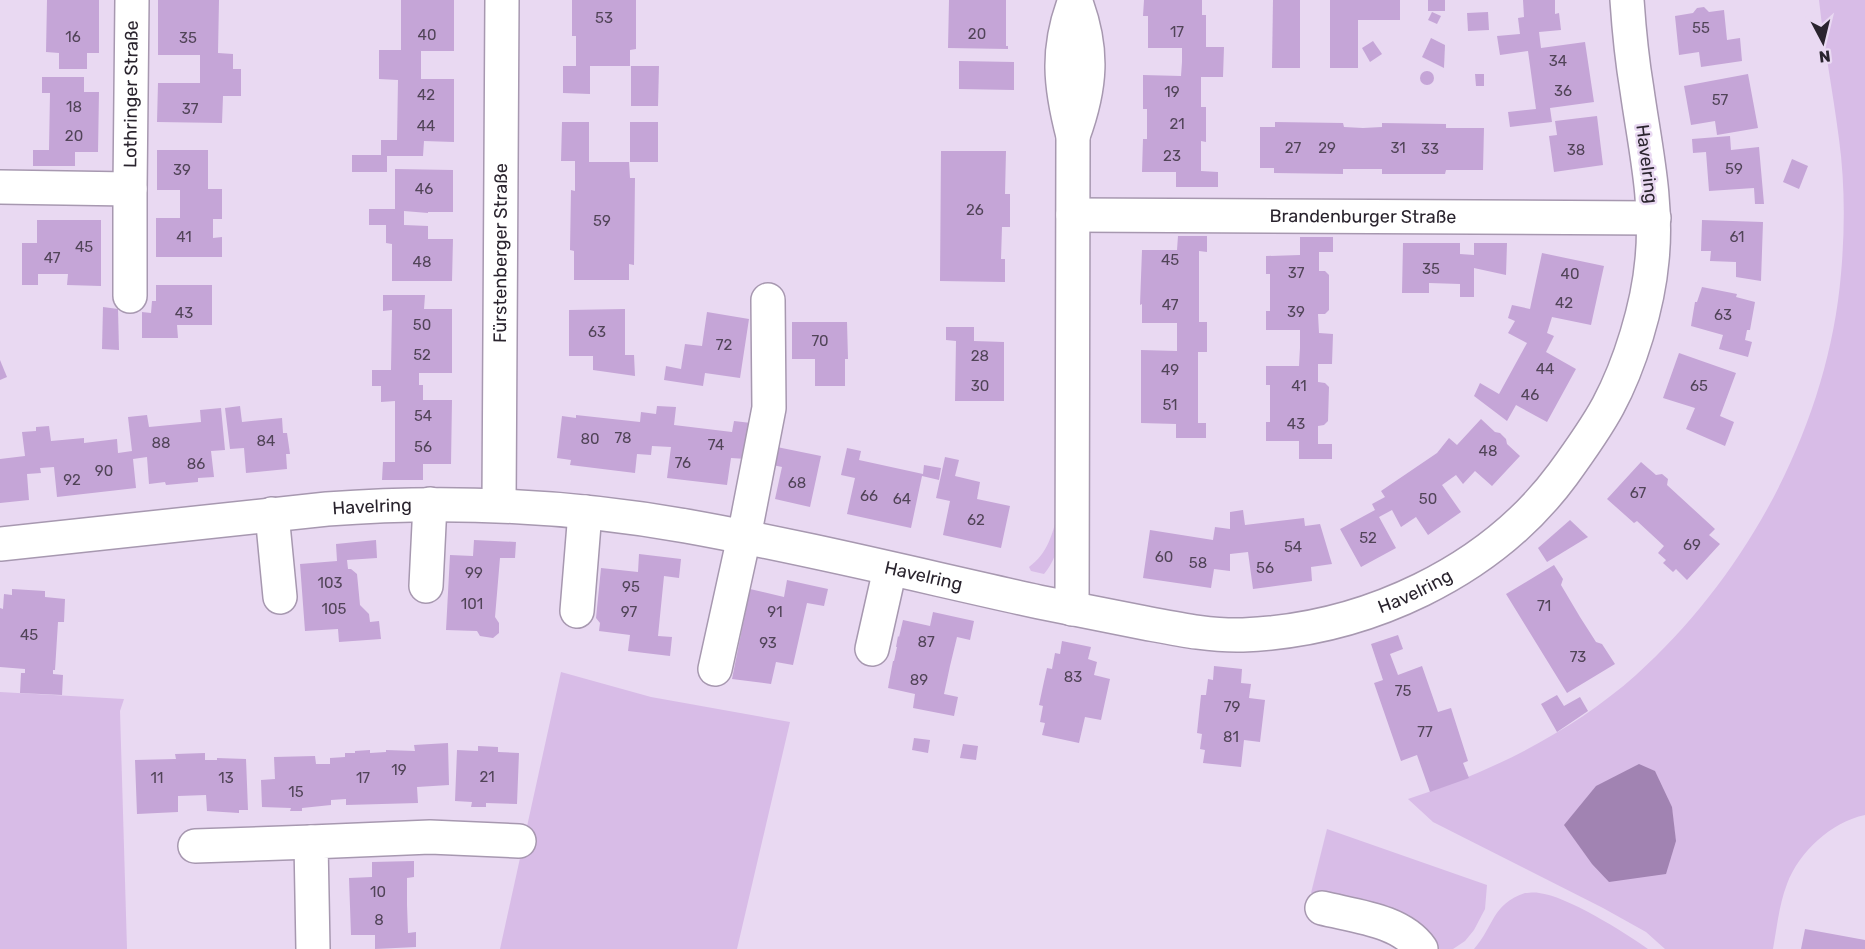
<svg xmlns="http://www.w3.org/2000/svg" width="1865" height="949" viewBox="0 0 1865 949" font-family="Rubik,sans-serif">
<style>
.green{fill:#d8bce7}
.water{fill:#a183b2}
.building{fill:#c5a5d7}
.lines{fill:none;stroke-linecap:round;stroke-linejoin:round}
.minor-casing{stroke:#a798b0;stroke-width:36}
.minor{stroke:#fff;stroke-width:33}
.labels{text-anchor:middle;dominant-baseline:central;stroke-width:5;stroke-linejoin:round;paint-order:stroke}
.number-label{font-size:15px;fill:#514458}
.street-label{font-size:18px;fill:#2a242e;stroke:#e9d9f2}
</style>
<rect width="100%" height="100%" fill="#e9d9f2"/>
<g class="green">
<path d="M1819 0H1865V815C1831 822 1799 852 1787 884 1779 905 1777 927 1773 949H1665L1646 932 1603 908 1433 822 1408 799C1489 773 1572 732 1636 675 1748 574 1828 425 1841 274 1845 229 1845 183 1839 139 1833 92 1824 47 1819 0Z"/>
<path d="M1058 513C1058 539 1061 553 1044 574L1031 571 1029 567C1048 553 1052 535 1058 513Z"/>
<path d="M561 672 651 697 790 722 737 949H500Z"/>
<path d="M0 692 124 699 120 711 127 949H0Z"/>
<path d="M1327 829 1487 885 1485 909 1474 930 1465 941 1453 949H1434L1381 910 1311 893Z"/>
<path d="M1525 893C1529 893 1534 892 1539 893 1567 896 1624 932 1648 949H1474C1495 925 1491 905 1525 893Z"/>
</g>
<path class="water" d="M1639 764 1655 771 1672 807 1676 841 1666 874 1609 882 1592 864 1564 825 1596 786Z"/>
<g class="building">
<path d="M47 0H99V53H87V69H59V53L46 52Z"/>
<path d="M158 0H219L218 53 233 54V69H241V96H223L222 123 157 122 158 83H200V55H158Z"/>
<path d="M401 0H454V51H421V79H454V142L424 141 423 156H387V172H352V155H381V140H397L398 80 379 79V50H401Z"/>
<path d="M572 0H636V49L630 50V66H590V94L563 93V66H576V36H572Z"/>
<path d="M949 0H1006V46H1008V49L948 48Z"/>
<path d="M1144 0H1202V15H1206V47H1224L1223 77H1201V107H1206V142L1201 141V171L1218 172V187H1176V172H1142L1143 139H1147V109H1143V75L1181 76 1182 62V48H1148V16H1143Z"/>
<path d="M1273 0H1300V68H1272Z"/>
<path d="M1330 0H1400V20H1358V68H1330Z"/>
<rect x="1428" y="0" width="17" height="11"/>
<path d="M1523 0H1555V14L1559 13 1561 30 1539 32 1541 48 1585 42 1594 102 1550 108 1552 122 1510 127 1508 112 1536 109 1528 51 1500 55 1497 36 1520 34 1518 18 1524 17Z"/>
<path d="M1704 7 1709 12 1724 10 1727 40 1740 38 1742 61 1701 67 1699 52 1679 55 1675 16 1693 13 1697 8Z"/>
<path d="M1432 12 1441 16 1437 24 1428 20Z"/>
<path d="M1488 12 1489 30 1468 31 1467 13Z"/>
<path d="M1431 38 1445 45 1444 68 1422 57Z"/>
<path d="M1373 41 1382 54 1370 62 1362 48Z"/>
<path d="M959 61 1014 62V90L959 89Z"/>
<path d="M631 66H659L658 106H631Z"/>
<circle cx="1427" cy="78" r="7"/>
<path d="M1475 74H1484V86H1476Z"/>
<path d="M1748 74 1758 128 1717 135 1715 121 1691 125 1684 86Z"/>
<path d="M42 77H84V92H99L98 152H75V166H33V150H49L50 93H42Z"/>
<path d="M1597 116 1603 165 1554 172 1549 136 1557 135 1555 121Z"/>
<path d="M562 122H589V162H629L630 178H635L634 265 629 264V280H574V251L570 250 571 190 575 191V161H561Z"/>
<rect x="630" y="122" width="28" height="40"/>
<path d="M1275 122 1343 123 1344 127 1363 128 1382 127V123L1446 124V128H1484L1483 170H1446L1445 174H1382V169H1343V174L1274 173V168H1260V127H1275Z"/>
<path d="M1730 136 1731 150 1759 147 1764 204H1755L1754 188 1709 191 1706 152 1693 153 1692 139Z"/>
<path d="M157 150H208V189H222V219H213V238L222 237V257H156V218H180V190H157Z"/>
<path d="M941 151H1006L1005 194H1010V227H1002L1001 259H1005V282L940 281Z"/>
<path d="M1792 159 1808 166 1799 189 1783 182Z"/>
<path d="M395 169 453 170V212H428V213L404 211V225L428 226V239H453L452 281H392V244L386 243V225H369V209H395Z"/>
<path d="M37 220H101V286L67 285 68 274H38V285H22V243H37Z"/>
<path d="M1702 220 1763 222 1761 281 1736 277V262L1710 261 1711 251H1701Z"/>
<path d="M1178 236H1207V252L1199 251V322H1207V352H1198V423H1206V438H1176V424L1141 423V350L1177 351V323H1142V304L1140 305 1142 250H1177Z"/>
<path d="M1300 237H1333V252H1319V271H1325L1329 275V310L1325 314H1318L1319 333 1333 334 1332 364H1318V382L1325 383 1329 387 1328 421 1324 425 1318 426V444H1332V459H1299V441H1266V422H1270V385H1266V366H1299L1300 348V330H1266V311H1270V274H1266V256L1300 255Z"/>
<path d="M1403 243H1460V254L1474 255V243H1507L1506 275 1474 268V297H1460V284L1429 283V293H1402Z"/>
<path d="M1542 253 1604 266 1591 325 1552 317 1547 333 1554 336 1546 352 1576 369 1547 422 1516 405 1507 421 1474 396 1480 383 1499 394 1527 343 1508 333 1515 321 1508 318 1512 305 1530 309Z"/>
<path d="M156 285H212V325H177L178 338H142V312L151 313 152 301H156Z"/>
<path d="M1702 287 1737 294 1736 297 1755 302 1750 330H1747L1745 340 1752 342 1748 357 1719 349 1723 335 1691 326 1695 302H1697Z"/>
<path d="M383 295H425L424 309H452V373H419V385H423V400H452L451 464H423V480H382L383 462H395V401L381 402V386H372V370H391L392 310 383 311Z"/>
<path d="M103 307 118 309 119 350 102 349Z"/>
<path d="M625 309V355H634L635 376 593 370V356H569V310Z"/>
<path d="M707 312 749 319 740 378 705 373 703 386 664 380 666 366 681 369 685 344 702 346Z"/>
<path d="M792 322H847L848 359H845V386H815V359H792Z"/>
<path d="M946 327H974V341L1004 342V401H955L956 341 946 340Z"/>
<path d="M1679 353 1736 373 1720 416 1734 422 1725 446 1686 429 1695 408 1663 398Z"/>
<path d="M0 360 7 377 0 380Z"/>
<path d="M240 406 242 422 282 418 283 433H287L290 454H286L287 469 246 473 244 448 230 449 225 408Z"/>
<path d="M657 406 676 407 674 425 732 432 734 421 751 423 746 459 731 458 727 485 667 478 671 447 652 446 651 455 637 454 635 473 570 465 571 460 557 458 562 416 576 418V415L640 422 641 412 656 414Z"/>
<path d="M221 408 225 450 211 451 214 477 198 478V482L166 485 165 482 149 484 147 457 133 459 136 488 57 497 54 467 40 468 41 473 27 474 29 500 0 503V459L25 456 22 432 36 431V427L49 426 51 441 84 438V443L117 439 118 453 132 451 128 417 147 415 149 427 201 422 200 410Z"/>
<path d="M1481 419 1495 432 1500 433 1506 439 1507 444 1520 456 1492 486 1475 471 1463 484 1456 475 1442 485 1461 512 1428 535 1416 517 1401 527 1392 510 1379 517 1396 548 1361 567 1340 529 1375 510 1372 504 1385 497 1381 491 1437 453 1449 438 1457 445Z"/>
<path d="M772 446 821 456 810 507 775 499 782 467 768 464Z"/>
<path d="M847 448 861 451 859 460 923 474 924 465 941 468 939 480 922 476 911 528 847 514 855 478 841 475Z"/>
<path d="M945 457 959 460 955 476 980 482 977 499 1010 506 1001 548 943 535 950 501 936 498Z"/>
<path d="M1641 462 1656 475 1662 474 1668 479 1667 485 1715 529 1709 535 1720 544 1687 580 1676 569 1673 572 1663 563 1666 560 1658 553 1664 546 1637 521 1634 523 1607 499Z"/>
<path d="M1243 510 1245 525 1304 518 1305 526 1320 524 1332 564 1311 567 1312 581 1253 589 1248 552 1230 554V571L1214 569 1211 588 1143 578 1150 530 1213 540 1215 527 1230 529V512Z"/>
<path d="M1570 520 1588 537 1547 562 1538 548Z"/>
<path d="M376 540 377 558 347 560 348 569H351L357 574 360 605 369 614 370 622 379 621 381 639 339 642 338 629 305 631 300 564 337 561 336 544Z"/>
<path d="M474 540 516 542 515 558H500L495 617 499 623V633L493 638 480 636 477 631 446 630 450 555 473 556Z"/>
<path d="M639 554 681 559 679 578 664 576 658 636 672 637 670 656 628 651 630 635 599 631 600 623 596 618 601 568 638 572Z"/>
<path d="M1554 565 1563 579 1561 585 1580 617 1596 642 1602 644 1615 664 1567 693 1506 594Z"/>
<path d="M787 580 828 589 824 606 807 603 793 665 776 662 771 684 732 679 750 589 784 597Z"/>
<path d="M12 589 45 591V597L65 599 64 622H58L55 670H53V674L63 675 62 695 20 693 21 673H25V669L0 667V608L3 609 4 594 12 595Z"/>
<path d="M933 612 974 621 970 640 957 637 950 666 944 694 958 697 954 716 913 708 915 694 888 688 893 661H894L897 647H896L898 636 899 637 903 620 930 626Z"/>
<path d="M1398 635 1403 649 1390 654 1398 675 1422 666 1438 712 1451 708 1468 761 1463 763 1469 778 1430 792 1417 755 1401 761 1374 683 1383 680 1371 644Z"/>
<path d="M1062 641 1091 647 1088 659 1097 662 1094 675 1110 679 1101 720 1085 717 1079 743 1042 735 1045 723 1040 722 1043 706 1039 705 1043 686 1047 668 1052 669 1055 653 1060 654Z"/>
<path d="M1214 666 1242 669 1241 683 1251 684 1249 698 1265 700 1260 742 1244 740 1241 767 1203 763 1205 750 1200 749 1202 734 1197 733 1201 695H1206L1208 679 1213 680Z"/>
<path d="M1557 695 1564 706 1580 697 1588 711 1557 732 1541 704Z"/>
<path d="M914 738 930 740 928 753 912 750Z"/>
<path d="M448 743 449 785 417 787 418 803 346 805V799L331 800V805L302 808V811H290L291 808 262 807 261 780 275 779 274 757 315 756 316 764H330V758L345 757V753H355V751L370 750V753L386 752V750L415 751 414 745Z"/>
<path d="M963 744 978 746 976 760 960 758Z"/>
<path d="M478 746 498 747V752L519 753 517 804 486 803V807H471L472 802 455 801 457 750 478 751Z"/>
<path d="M205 753V760H217V758L246 759 248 810H239V813L207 811 206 795 178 796V812L137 814 135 760 176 759 175 754Z"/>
<path d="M414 861V877L407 878V905L408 933 416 932V947L375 949V935H351L349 878 372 877V862Z"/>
<path d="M1805 929 1865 940V949H1801Z"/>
</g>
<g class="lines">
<g class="minor-casing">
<g id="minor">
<path d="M1073 136C1091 87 1094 49 1075 0"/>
<path id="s1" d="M0 187 130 189 132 0"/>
<path id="s2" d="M1073 215 1654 218"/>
<path d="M130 296V189"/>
<path id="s3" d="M499 505 502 0"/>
<path d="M272 514 280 597"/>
<path id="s4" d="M0 544 327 509C447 500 567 505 686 526 804 547 921 576 1039 602 1074 609 1109 616 1145 623 1177 629 1210 636 1243 635 1365 630 1490 573 1563 474 1579 452 1595 430 1608 406 1630 365 1648 306 1652 260 1658 202 1645 147 1637 90 1632 60 1629 30 1627 0"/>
<path d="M426 586 430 504"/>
<path d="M1072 609 1073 136C1060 86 1056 49 1075 0"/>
<path d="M577 611 585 512"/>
<path d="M872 649 890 569"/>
<path d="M715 669 744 537 769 408 768 300"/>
<path d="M195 846 311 842"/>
<path d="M1322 908C1354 916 1401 920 1421 949"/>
<path d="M313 949 311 842 430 837 519 841"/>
</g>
</g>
<use href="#minor" class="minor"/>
</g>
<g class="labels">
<g class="number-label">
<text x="604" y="18">53</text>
<text x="1701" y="28">55</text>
<text x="1177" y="32">17</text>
<text x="977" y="34">20</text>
<text x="427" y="35">40</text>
<text x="73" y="37">16</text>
<text x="188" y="38">35</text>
<text x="1558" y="61">34</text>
<text x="1563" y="91">36</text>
<text x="1172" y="92">19</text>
<text x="426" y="95">42</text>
<text x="1720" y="100">57</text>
<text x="74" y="107">18</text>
<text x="190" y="109">37</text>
<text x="1177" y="124">21</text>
<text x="426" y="126">44</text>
<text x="74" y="136">20</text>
<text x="1293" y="148">27</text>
<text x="1327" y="148">29</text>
<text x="1398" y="148">31</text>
<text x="1430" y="149">33</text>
<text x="1576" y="150">38</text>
<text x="1172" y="156">23</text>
<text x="1734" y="169">59</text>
<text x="182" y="170">39</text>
<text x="424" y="189">46</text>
<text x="975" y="210">26</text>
<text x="602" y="221">59</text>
<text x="184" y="237">41</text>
<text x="1737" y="237">61</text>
<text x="84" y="247">45</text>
<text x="52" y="258">47</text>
<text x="1170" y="260">45</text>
<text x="422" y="262">48</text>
<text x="1431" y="269">35</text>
<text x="1296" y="273">37</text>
<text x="1570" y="274">40</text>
<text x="1564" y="303">42</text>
<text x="1170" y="305">47</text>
<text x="1296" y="312">39</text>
<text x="184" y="313">43</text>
<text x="1723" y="315">63</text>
<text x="422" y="325">50</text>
<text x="597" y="332">63</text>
<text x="820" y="341">70</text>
<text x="724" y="345">72</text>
<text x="422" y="355">52</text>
<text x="980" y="356">28</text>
<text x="1545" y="369">44</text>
<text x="1170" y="370">49</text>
<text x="980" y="386">30</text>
<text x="1299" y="386">41</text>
<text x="1699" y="386">65</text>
<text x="1530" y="395">46</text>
<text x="1170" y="405">51</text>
<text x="423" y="416">54</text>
<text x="1296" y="424">43</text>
<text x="623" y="438">78</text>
<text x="590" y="439">80</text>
<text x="266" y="441">84</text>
<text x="161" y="443">88</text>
<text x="716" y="445">74</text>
<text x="423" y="447">56</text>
<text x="1488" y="451">48</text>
<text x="683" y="463">76</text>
<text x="196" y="464">86</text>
<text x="104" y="471">90</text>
<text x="72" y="480">92</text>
<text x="797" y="483">68</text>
<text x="1638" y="493">67</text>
<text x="869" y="496">66</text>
<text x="902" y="499">64</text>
<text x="1428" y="499">50</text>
<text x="976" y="520">62</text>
<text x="1368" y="538">52</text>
<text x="1692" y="545">69</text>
<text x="1293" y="547">54</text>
<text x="1164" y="557">60</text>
<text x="1198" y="563">58</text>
<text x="1265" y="568">56</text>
<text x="474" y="573">99</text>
<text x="330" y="583">103</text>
<text x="631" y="587">95</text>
<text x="472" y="604">101</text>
<text x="1544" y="606">71</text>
<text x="334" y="609">105</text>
<text x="629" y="612">97</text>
<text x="775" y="612">91</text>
<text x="29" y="635">45</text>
<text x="926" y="642">87</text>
<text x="768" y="643">93</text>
<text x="1578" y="657">73</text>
<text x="1073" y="677">83</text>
<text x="919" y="680">89</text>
<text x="1403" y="691">75</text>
<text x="1232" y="707">79</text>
<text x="1425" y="732">77</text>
<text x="1231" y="737">81</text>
<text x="399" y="770">19</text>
<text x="487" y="777">21</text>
<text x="157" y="778">11</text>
<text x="226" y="778">13</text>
<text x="363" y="778">17</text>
<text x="296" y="792">15</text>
<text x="378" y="892">10</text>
<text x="379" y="920">8</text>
</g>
<g class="street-label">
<text stroke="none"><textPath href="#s1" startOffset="225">Lothringer Straße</textPath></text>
<text transform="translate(1647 164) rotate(83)">Havelring</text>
<text stroke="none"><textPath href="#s2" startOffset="290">Brandenburger Straße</textPath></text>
<text stroke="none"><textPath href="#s3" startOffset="252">Fürstenberger Straße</textPath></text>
<text stroke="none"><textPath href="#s4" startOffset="374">Havelring</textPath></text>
<text stroke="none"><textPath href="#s4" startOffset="932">Havelring</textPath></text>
<text stroke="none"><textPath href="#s4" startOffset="1436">Havelring</textPath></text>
</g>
</g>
<g transform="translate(1823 42) rotate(173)" stroke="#e9d9f2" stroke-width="4.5" paint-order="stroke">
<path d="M0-4.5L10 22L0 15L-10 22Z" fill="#2a242e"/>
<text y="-9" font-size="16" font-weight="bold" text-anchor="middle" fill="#2a242e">N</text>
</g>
</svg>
